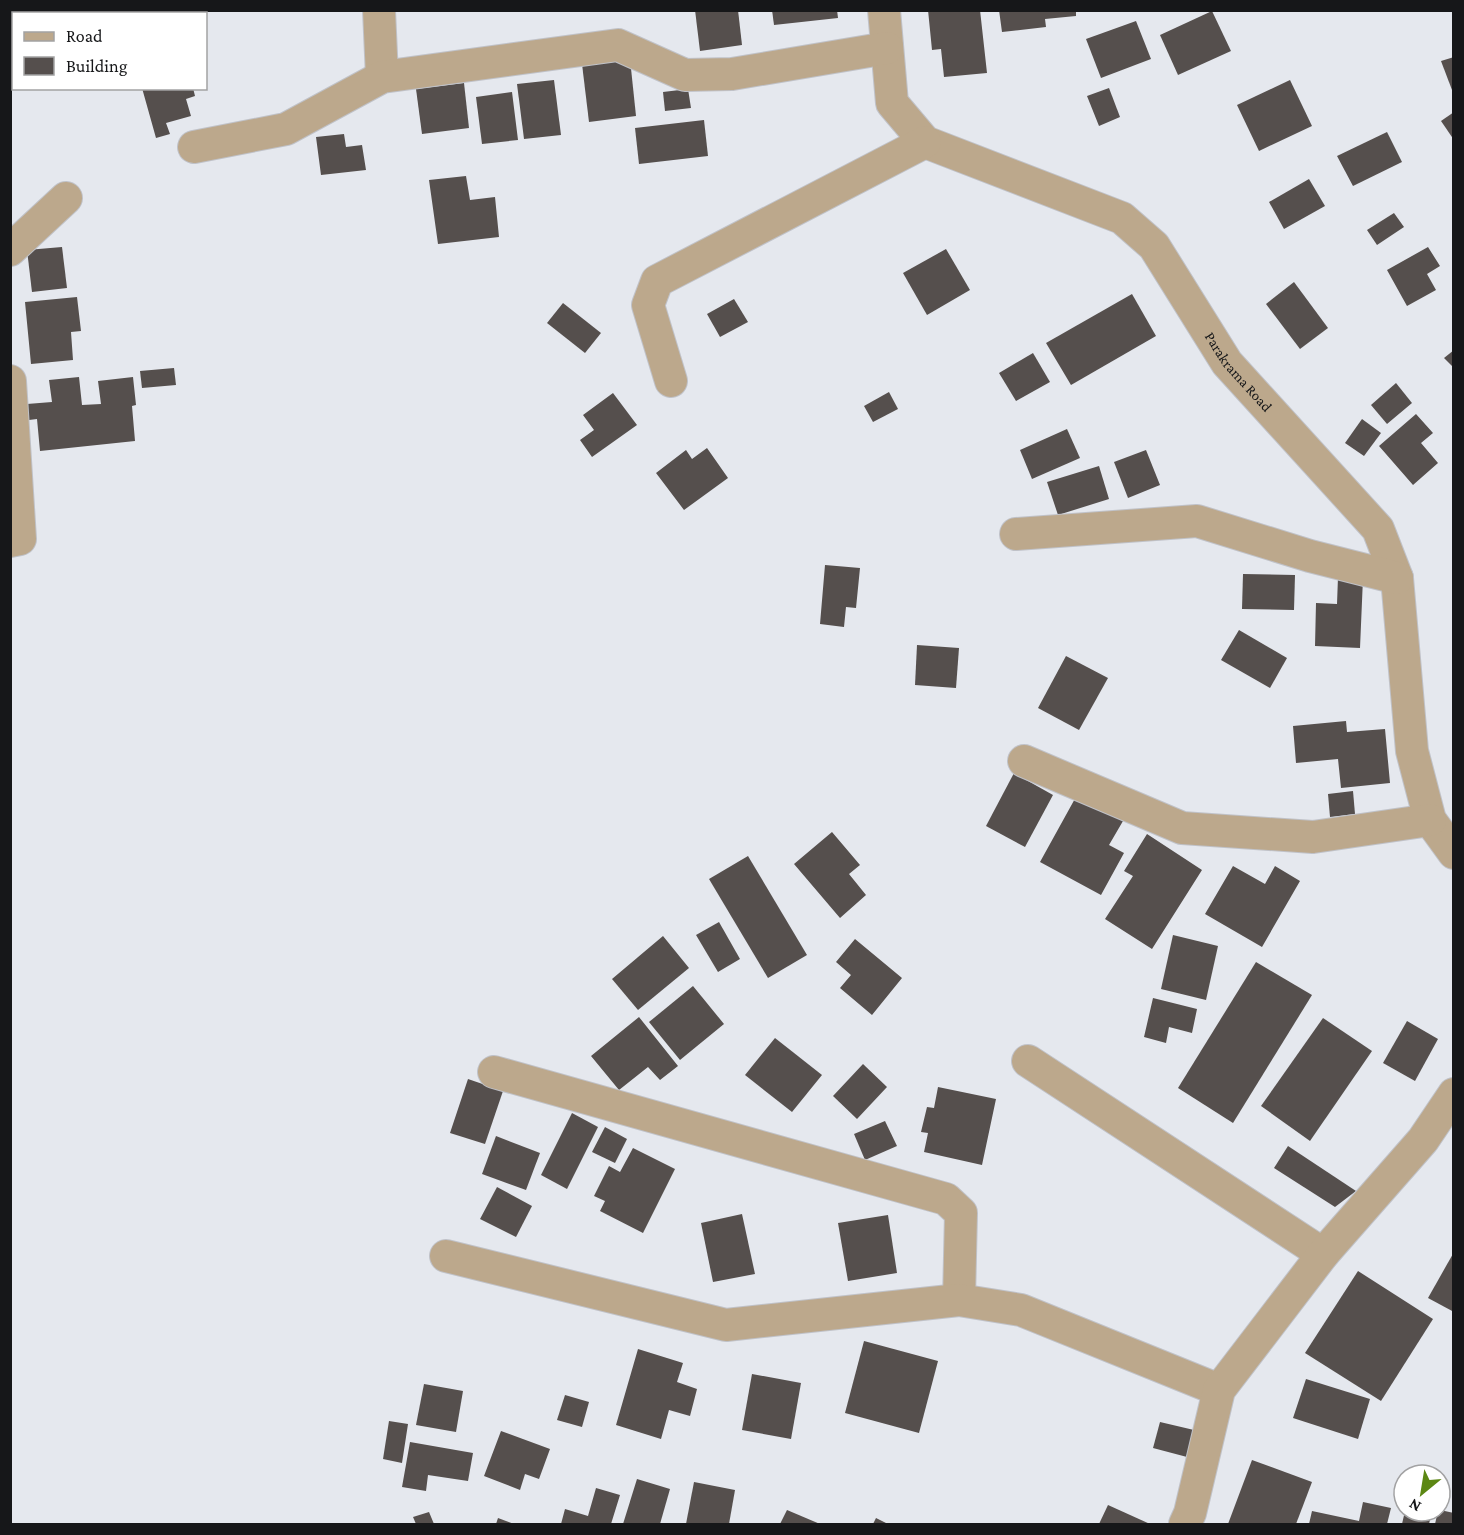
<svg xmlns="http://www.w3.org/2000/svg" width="1464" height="1535" viewBox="0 0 1464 1535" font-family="'Crimson Pro',serif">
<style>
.building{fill:#554f4d}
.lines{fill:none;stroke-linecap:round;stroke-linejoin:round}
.minor-casing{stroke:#c0c2c8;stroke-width:34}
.minor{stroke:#bca88c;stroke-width:32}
.labels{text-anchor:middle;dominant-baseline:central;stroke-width:6;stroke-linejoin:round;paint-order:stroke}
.street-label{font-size:15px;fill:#161719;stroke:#fff}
</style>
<rect width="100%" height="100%" fill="#e5e8ee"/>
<g class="building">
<path d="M695 10H738L742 45 700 51Z"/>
<path d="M772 10H837L838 18 774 25Z"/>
<path d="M928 10H980L987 73 944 77 941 49 932 50Z"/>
<path d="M999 10H1076V16L1045 19 1046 27 1002 32Z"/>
<path d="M1212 11 1231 51 1178 75 1160 35Z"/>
<path d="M1136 21 1151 59 1101 78 1086 39Z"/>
<path d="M1454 57V89L1452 90 1441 61Z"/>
<path d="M630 59 636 116 589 122 582 64Z"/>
<path d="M554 80 561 135 524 139 517 84Z"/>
<path d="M1290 80 1312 126 1259 151 1237 105Z"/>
<path d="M464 83 469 128 422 134 416 89Z"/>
<path d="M142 88H193L195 96 186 99 191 116 166 123 170 134 156 138Z"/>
<path d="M1109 88 1120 117 1099 126 1087 96Z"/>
<path d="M688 89 691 108 665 111 663 92Z"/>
<path d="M512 92 518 140 482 144 476 97Z"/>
<path d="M1454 112V140L1441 121Z"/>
<path d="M704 120 708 156 639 164 635 128Z"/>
<path d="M1387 132 1402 162 1353 186 1337 156Z"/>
<path d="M344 134 346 147 362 145 366 170 321 175 316 137Z"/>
<path d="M466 176 470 200 495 197 499 237 438 244 429 180Z"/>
<path d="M1309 179 1325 206 1284 229 1269 202Z"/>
<path d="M1394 213 1404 227 1377 245 1367 230Z"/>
<path d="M62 247 67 288 32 292 27 250Z"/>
<path d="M1428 247 1440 266 1427 274 1436 290 1407 306 1387 270Z"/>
<path d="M946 249 970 290 927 315 903 273Z"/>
<path d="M1294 282 1328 328 1300 349 1266 304Z"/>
<path d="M1132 294 1156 336 1071 385 1046 343Z"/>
<path d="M77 297 81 331 71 332 73 360 31 364 25 302Z"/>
<path d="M734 299 748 322 720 337 707 314Z"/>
<path d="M563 303 601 333 585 353 547 323Z"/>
<path d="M1454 350V368L1444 358Z"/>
<path d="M1033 353 1050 382 1016 401 999 373Z"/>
<path d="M174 368 176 385 142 388 140 371Z"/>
<path d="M79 377 82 405 101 404 98 381 133 377 136 405 132 406 135 441 40 451 37 419 29 420 27 404 52 402 49 380Z"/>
<path d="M1396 383 1412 403 1387 424 1371 405Z"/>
<path d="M889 392 898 409 873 422 864 406Z"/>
<path d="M613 393 637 425 592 457 580 440 594 430 583 415Z"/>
<path d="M1416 414 1433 433 1421 443 1438 463 1413 485 1379 446Z"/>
<path d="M1362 419 1381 433 1364 456 1345 443Z"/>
<path d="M1067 429 1080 458 1032 479 1020 450Z"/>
<path d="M707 448 728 478 684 510 656 473 686 450 692 459Z"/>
<path d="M1146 450 1160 485 1128 498 1114 462Z"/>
<path d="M1099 466 1109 499 1058 515 1047 482Z"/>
<path d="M825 565 860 568 856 608 846 607 844 627 820 624Z"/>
<path d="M1243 574 1295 575 1294 610 1242 609Z"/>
<path d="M1338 577 1363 578 1360 648 1315 646 1316 603 1337 604Z"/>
<path d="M1239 630 1287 658 1270 688 1221 660Z"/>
<path d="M917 645 959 648 956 688 915 685Z"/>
<path d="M1066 656 1108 678 1079 730 1038 708Z"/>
<path d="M1346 721 1347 732 1385 729 1390 783 1341 788 1338 759 1296 763 1293 726Z"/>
<path d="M1014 773 1053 795 1025 847 986 826Z"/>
<path d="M1353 791 1355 814 1330 817 1328 794Z"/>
<path d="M1077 795 1123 821 1109 845 1124 853 1101 895 1040 862Z"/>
<path d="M832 832 860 865 849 874 866 895 840 918 794 864Z"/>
<path d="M1147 834 1202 870 1152 949 1105 919 1133 876 1124 871Z"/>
<path d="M748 856 807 955 768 978 709 879Z"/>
<path d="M1233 866 1265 884 1275 866 1300 881 1262 947 1205 914Z"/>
<path d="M719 922 740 959 718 972 696 935Z"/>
<path d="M1173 935 1218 946 1206 1000 1161 989Z"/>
<path d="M663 936 689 968 638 1010 612 979Z"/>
<path d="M855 939 902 978 872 1015 840 988 851 975 836 962Z"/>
<path d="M1256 962 1312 995 1233 1123 1178 1088Z"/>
<path d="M693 986 724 1024 680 1060 649 1022Z"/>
<path d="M1153 998 1197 1009 1192 1033 1169 1027 1166 1043 1144 1037Z"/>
<path d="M639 1017 678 1066 660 1080 648 1067 619 1090 591 1056Z"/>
<path d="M1323 1018 1372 1051 1310 1141 1261 1106Z"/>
<path d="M1407 1021 1438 1039 1415 1081 1383 1063Z"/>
<path d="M775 1038 822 1075 792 1112 745 1075Z"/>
<path d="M863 1064 887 1087 857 1119 833 1096Z"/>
<path d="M468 1079 503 1091 485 1144 450 1133Z"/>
<path d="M938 1087 996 1099 982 1165 924 1152 928 1133 921 1132 927 1107 934 1108Z"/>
<path d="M572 1113 598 1127 567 1189 541 1175Z"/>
<path d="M885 1121 897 1146 865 1160 854 1134Z"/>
<path d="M605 1127 627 1139 615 1163 592 1152Z"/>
<path d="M496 1136 540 1153 526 1190 482 1174Z"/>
<path d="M1288 1146 1356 1191 1335 1207 1274 1168Z"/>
<path d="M633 1148 675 1169 643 1233 600 1211 605 1201 594 1196 609 1166 620 1172Z"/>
<path d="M497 1187 532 1206 516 1237 480 1219Z"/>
<path d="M742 1214 755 1274 713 1282 701 1223Z"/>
<path d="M888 1215 897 1273 848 1281 838 1223Z"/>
<path d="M1454 1252V1312L1428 1298Z"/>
<path d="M1358 1271 1433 1319 1381 1401 1305 1353Z"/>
<path d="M864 1341 938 1361 919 1433 845 1413Z"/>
<path d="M638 1349 683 1363 677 1382 697 1389 690 1416 669 1410 661 1439 616 1425Z"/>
<path d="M752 1374 801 1383 791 1439 742 1430Z"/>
<path d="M1306 1379 1370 1399 1358 1439 1293 1418Z"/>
<path d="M424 1384 463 1391 456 1432 416 1425Z"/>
<path d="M565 1395 589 1402 582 1427 557 1420Z"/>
<path d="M389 1421 408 1424 402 1463 383 1459Z"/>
<path d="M1160 1422 1194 1430 1187 1457 1153 1448Z"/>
<path d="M501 1431 550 1449 539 1479 525 1474 520 1490 484 1476Z"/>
<path d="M410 1442 473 1453 468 1481 428 1475 426 1491 402 1487Z"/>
<path d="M1252 1460 1312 1482 1296 1524H1228Z"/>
<path d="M637 1479 670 1489 660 1524H623Z"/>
<path d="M694 1482 735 1490 729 1524H686Z"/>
<path d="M596 1488 620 1495 611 1524H561L565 1509 588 1516Z"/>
<path d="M1363 1502 1391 1508 1387 1524H1309L1312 1511 1359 1521Z"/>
<path d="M1108 1505 1150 1524H1099Z"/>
<path d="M787 1510 820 1524H780Z"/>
<path d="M1440 1510 1454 1513V1524H1435L1438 1511H1440Z"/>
<path d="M1405 1511H1432L1429 1524H1402Z"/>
<path d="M429 1512 434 1524H416L413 1517Z"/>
<path d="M498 1518 514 1524H496Z"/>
<path d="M876 1518 888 1524H873Z"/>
</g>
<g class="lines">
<g class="minor-casing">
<g id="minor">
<path d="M379 10 382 77"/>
<path id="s1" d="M884 10 892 103 925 142 1122 218 1154 246 1227 363 1378 529 1397 578 1412 751 1430 820 1454 853"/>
<path d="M194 147 286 129 382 77 618 45 685 75 732 74 887 48"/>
<path d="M10 250 66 198"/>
<path d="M10 381 20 539 10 541"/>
<path d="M671 381 648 305 657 281 925 142"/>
<path d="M1016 534 1197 521 1310 556 1397 578"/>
<path d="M1024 761 1182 828 1313 837 1430 820"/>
<path d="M1028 1061 1323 1254"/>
<path d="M494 1072 946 1199 961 1213 959 1300"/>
<path d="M446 1256 726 1325 959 1300 1021 1310 1219 1390"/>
<path d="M1185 1524 1190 1513 1219 1390 1323 1254 1423 1140 1454 1094"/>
</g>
</g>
<use href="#minor" class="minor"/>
</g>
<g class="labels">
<g class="street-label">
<text stroke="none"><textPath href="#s1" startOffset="550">Parakrama Road</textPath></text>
</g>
</g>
<rect width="1464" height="1535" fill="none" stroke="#161719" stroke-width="24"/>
<rect x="12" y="12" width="195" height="78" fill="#ffffff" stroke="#a2a2a3" stroke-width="1.5"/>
<rect x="24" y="32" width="30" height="9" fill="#bca88c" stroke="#a2a2a3" stroke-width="1.5"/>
<text x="66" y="42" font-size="18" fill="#161719">Road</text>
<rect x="24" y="57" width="30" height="18" fill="#554f4d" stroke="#a2a2a3" stroke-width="1.5"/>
<text x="66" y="72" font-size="18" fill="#161719">Building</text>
<g transform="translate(1422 1493) rotate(210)"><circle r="28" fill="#ffffff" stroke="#a2a2a3" stroke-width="1.5"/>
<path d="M0-4.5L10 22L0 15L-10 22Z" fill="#5c8713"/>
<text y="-9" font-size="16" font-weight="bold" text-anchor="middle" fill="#161719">N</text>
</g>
</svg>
